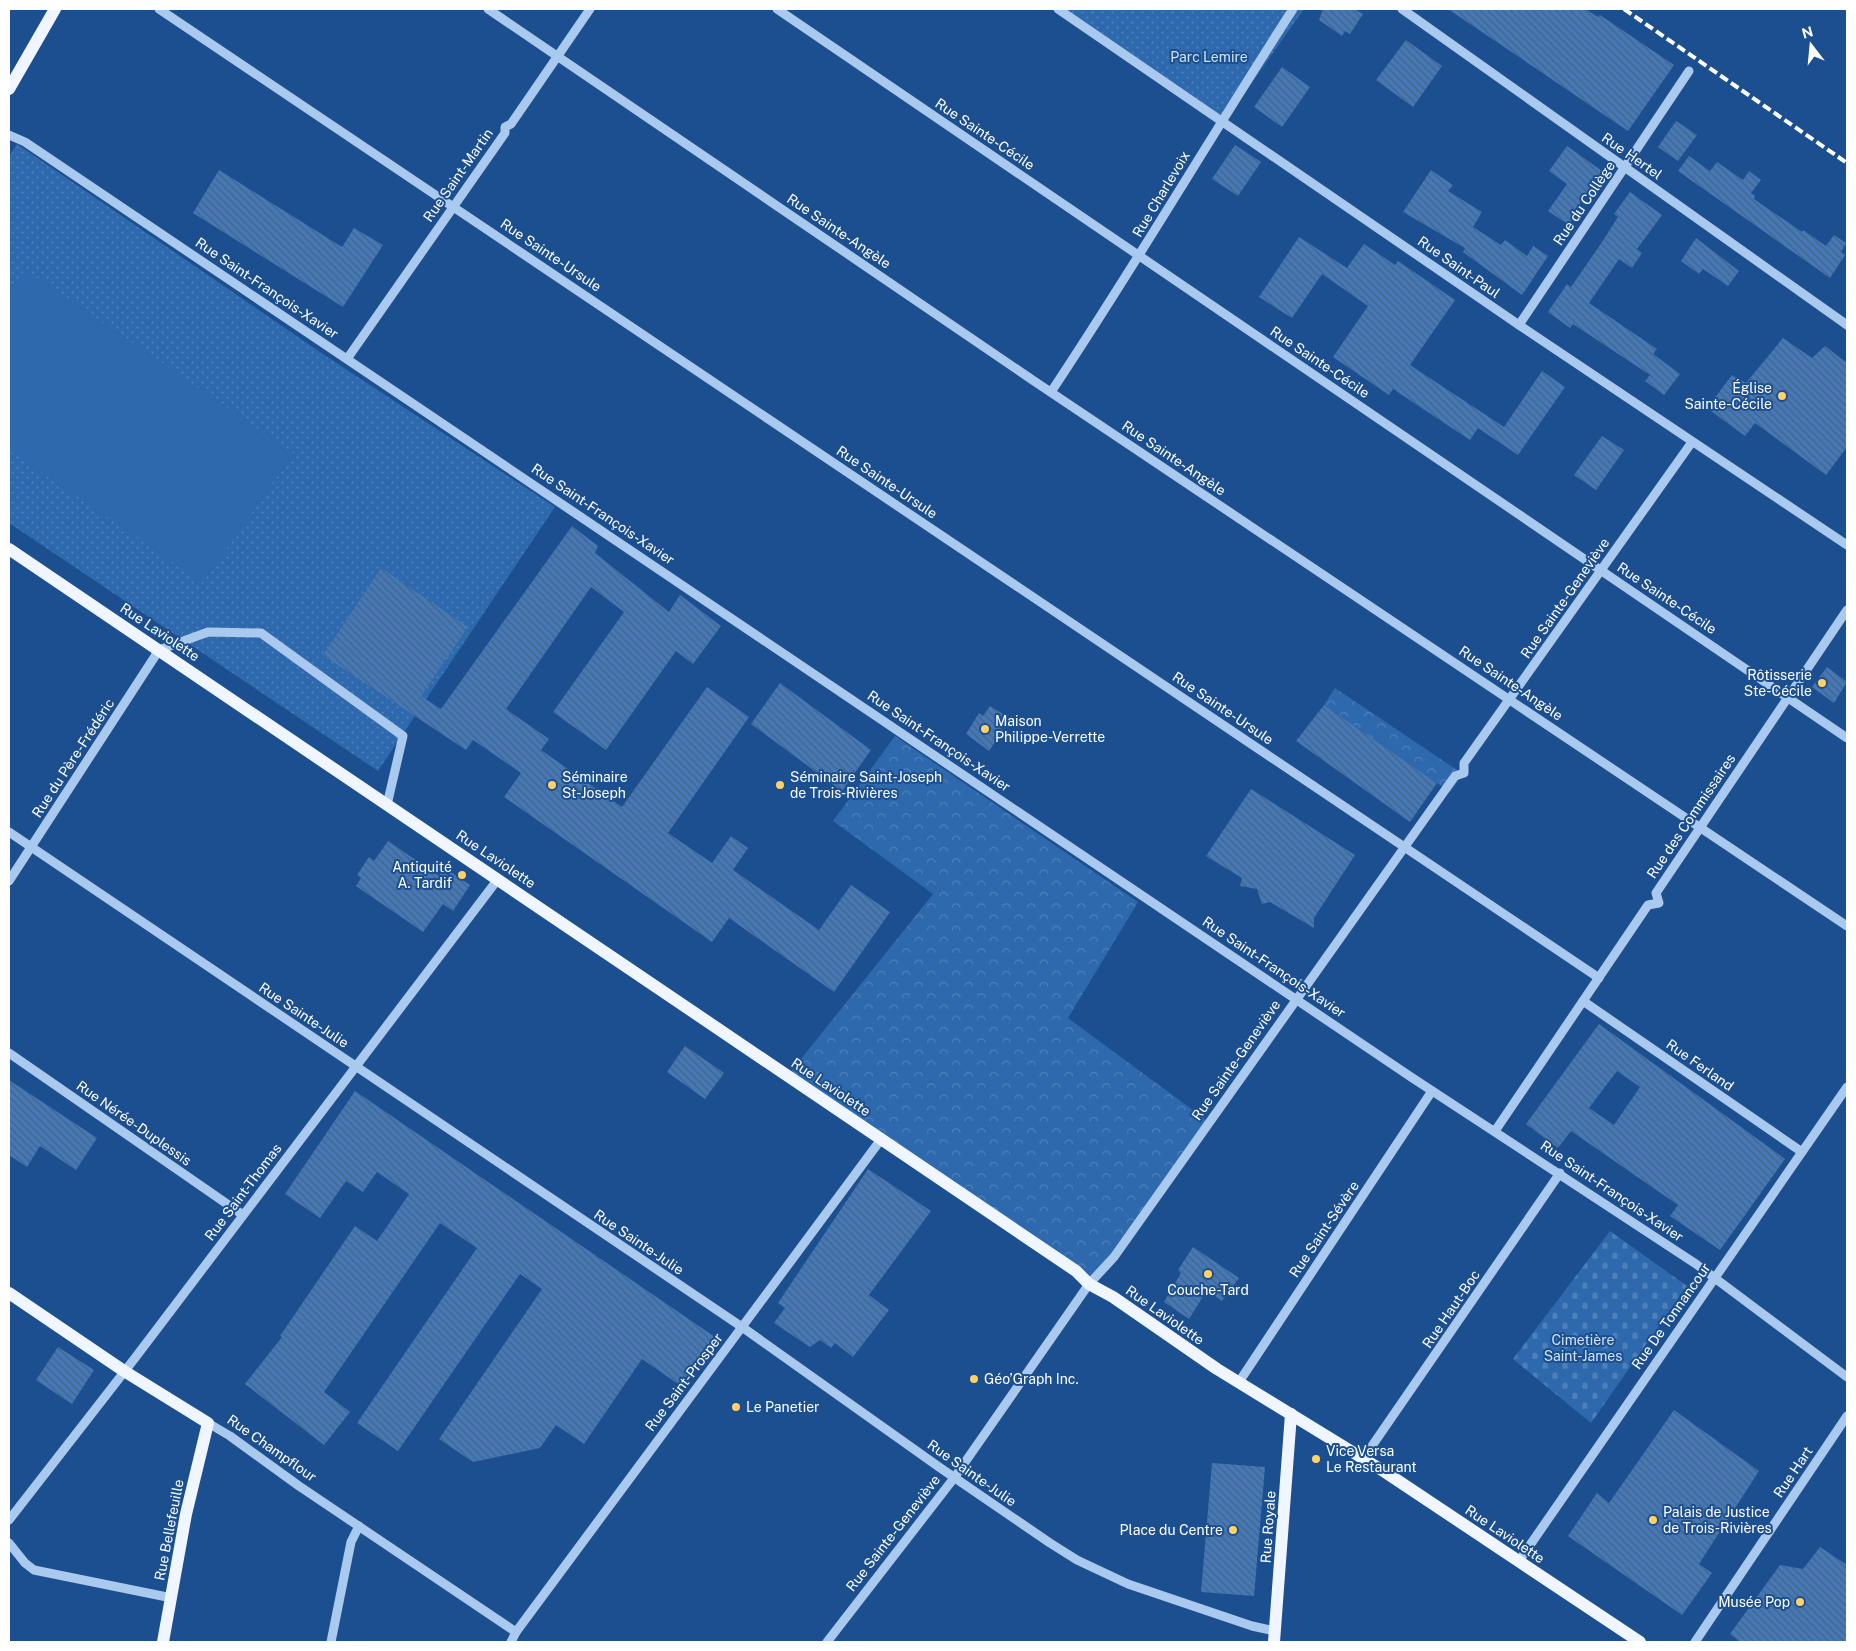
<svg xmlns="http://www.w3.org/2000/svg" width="1856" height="1651" viewBox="0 0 1856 1651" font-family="'Public Sans',sans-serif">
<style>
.forest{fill:url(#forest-crowns)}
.cemetery{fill:url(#cemetery-stones)}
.park{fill:url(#park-dots)}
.pitch{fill:#2e69ad}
.building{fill:url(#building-back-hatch);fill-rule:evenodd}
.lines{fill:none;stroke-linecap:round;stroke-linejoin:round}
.minor{stroke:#a9c9ee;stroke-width:9}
.major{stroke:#f0f6ff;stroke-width:12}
.rail{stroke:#fff;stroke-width:4;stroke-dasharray:9 4;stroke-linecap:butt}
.poi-dot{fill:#ffd166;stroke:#1b4f8f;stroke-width:2}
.labels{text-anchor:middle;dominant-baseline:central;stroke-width:4;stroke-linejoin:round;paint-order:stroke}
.park-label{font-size:14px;fill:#cfe3fa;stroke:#1b4f8f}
.street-label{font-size:14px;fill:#fff;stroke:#1b4f8f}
.poi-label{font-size:14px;fill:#fff;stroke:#1b4f8f;text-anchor:start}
</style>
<defs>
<pattern id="forest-crowns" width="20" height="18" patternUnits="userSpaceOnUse" patternTransform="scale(1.25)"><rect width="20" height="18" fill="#2e69ad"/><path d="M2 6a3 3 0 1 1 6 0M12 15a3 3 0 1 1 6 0" fill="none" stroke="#4d80b9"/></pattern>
<pattern id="cemetery-stones" width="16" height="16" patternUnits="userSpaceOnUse" patternTransform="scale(1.25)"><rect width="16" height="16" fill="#2e69ad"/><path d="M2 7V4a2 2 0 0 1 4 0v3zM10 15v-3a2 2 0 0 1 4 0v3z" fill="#4d80b9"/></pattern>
<pattern id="park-dots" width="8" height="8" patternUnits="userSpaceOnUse" patternTransform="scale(1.25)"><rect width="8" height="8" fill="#2e69ad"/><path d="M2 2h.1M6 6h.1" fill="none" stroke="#4d80b9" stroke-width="1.8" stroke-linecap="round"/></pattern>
<pattern id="building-back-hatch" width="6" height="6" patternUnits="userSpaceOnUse" patternTransform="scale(1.25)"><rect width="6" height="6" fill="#4478b7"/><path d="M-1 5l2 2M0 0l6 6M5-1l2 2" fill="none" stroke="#486282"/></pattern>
</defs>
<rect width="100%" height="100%" fill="#1b4f8f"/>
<g class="forest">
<path d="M1335 688 1463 774 1450 792 1324 705Z"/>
<path d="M895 736 1138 902 1068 1018 1209 1122 1089 1284 789 1074 933 894 833 821Z"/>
</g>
<path class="cemetery" d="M1610 1231 1687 1286 1591 1423 1513 1359Z"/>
<g class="park">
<path d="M1056 9H1304L1222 125Z"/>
<path d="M17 144 320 352 555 507 378 771 9 523V157Z"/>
</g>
<path class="pitch" d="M25 269 293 453 203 583 9 450V293Z"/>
<g class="building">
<path d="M1323 9H1354L1363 14 1350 34 1345 31 1342 36 1319 20Z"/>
<path d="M1448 9H1585L1598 17 1600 15 1674 65 1628 131Z"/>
<path d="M1406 40 1442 66 1413 107 1376 80Z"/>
<path d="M1282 67 1310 87 1282 127 1254 107Z"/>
<path d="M1676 121 1697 135 1678 161 1658 147Z"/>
<path d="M1235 145 1261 162 1238 196 1212 179Z"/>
<path d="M1567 146 1602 171 1573 213 1576 215 1569 225 1548 211 1567 184 1549 171Z"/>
<path d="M1689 156 1710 171 1717 162 1743 180 1749 171 1761 180 1751 193 1755 196 1754 199 1802 232 1803 230 1826 246 1834 235 1846 243 1841 252 1845 255 1830 278 1678 171Z"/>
<path d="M219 170 342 247 354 228 383 245 343 307 193 213Z"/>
<path d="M1431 170 1453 185 1448 191 1482 212 1473 227 1501 245 1505 240 1527 256 1533 246 1548 256 1522 295 1463 252 1465 248 1403 212Z"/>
<path d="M1630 192 1662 215 1637 249 1642 253 1632 268 1619 259 1589 303 1657 349 1653 354 1680 374 1664 395 1645 381 1650 375 1573 324 1570 328 1548 312 1567 284 1571 287 1600 245 1618 217 1614 214Z"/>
<path d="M1299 237 1347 268 1364 244 1395 265 1398 261 1455 300 1410 365 1504 427 1542 371 1565 387 1518 455 1478 428 1470 440 1393 389 1389 395 1333 357 1368 306 1322 274 1292 318 1259 297Z"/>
<path d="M1696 238 1739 271 1728 286 1703 269 1699 274 1681 261Z"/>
<path d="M1783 338 1812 358 1825 346 1847 363V447L1826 475 1755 423 1745 436 1707 408 1732 375 1746 383Z"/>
<path d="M1602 436 1624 450 1596 490 1574 475Z"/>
<path d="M572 526 598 546 595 553 669 612 680 595 721 626 693 664 676 651 606 750 553 712 624 612 591 587 506 709 549 739 541 750 622 807 707 687 749 717 668 833 712 863 731 836 748 848 733 870 819 930 851 885 890 912 834 992 729 918 712 942 504 797 521 773 473 740 466 750 323 655 381 568 468 627 421 696 441 709Z"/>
<path d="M1827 667 1847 682 1834 703 1812 687Z"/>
<path d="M780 683 871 750 842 791 751 724Z"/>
<path d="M1324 705 1437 783 1410 822 1296 741Z"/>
<path d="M990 706 1008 717 1000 728 1003 730 989 751 966 734 979 713 983 716Z"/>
<path d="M1251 789 1355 855 1314 918V928L1270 902 1262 904 1257 889 1240 886 1242 878 1206 856Z"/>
<path d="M388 841 439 876 442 871 449 876 451 872 470 885 453 911 443 904 423 932 356 886 361 878 357 875 369 857 374 861Z"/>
<path d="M1599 1024 1785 1159 1720 1250 1670 1216 1678 1205 1571 1131 1558 1148 1526 1124ZM1617 1071 1640 1087 1614 1125 1589 1108Z"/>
<path d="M685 1046 724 1073 705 1099 667 1072Z"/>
<path d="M9 1080 97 1138 76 1170 40 1146 27 1167 9 1155Z"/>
<path d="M355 1091 715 1337 681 1386 642 1359 584 1444 556 1425 540 1448 473 1462 439 1439 542 1289 520 1274 398 1451 357 1423 477 1248 440 1223 324 1392 350 1412 324 1445 245 1384 282 1337 280 1336 355 1226 377 1241 409 1194 377 1172 363 1192 346 1181 320 1218 285 1194Z"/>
<path d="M868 1169 931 1211 869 1295 889 1310 853 1357 835 1343 831 1348 820 1340 810 1347 774 1323 785 1308 778 1303Z"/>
<path d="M1193 1247 1239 1278 1222 1301 1207 1290 1189 1319 1164 1302 1181 1273 1178 1270Z"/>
<path d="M58 1347 94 1370 72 1404 36 1380Z"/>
<path d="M1674 1410 1759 1471 1699 1564 1712 1573 1682 1615 1568 1536 1597 1493 1609 1503Z"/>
<path d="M1212 1463 1265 1467 1254 1596 1201 1592Z"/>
<path d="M1820 1547 1847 1565V1642H1740L1730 1634 1780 1565 1803 1569Z"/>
</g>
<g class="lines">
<g class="minor">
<path d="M159 9 1599 978"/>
<path d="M488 9 1034 381 1847 926"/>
<path d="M777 9 1847 738"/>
<path d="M1058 9 1519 325 1847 545"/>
<path d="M1402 9 1847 325"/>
<path d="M9 135 25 142 1411 1077 1696 1264 1847 1377"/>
<path d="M1519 325 1689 71"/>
<path d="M347 359 505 133V127L511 124 590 9"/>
<path d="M1051 392C1135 266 1211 136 1293 9"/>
<path d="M9 832 742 1327 939 1467 1050 1543 1077 1560 1128 1584 1252 1626 1275 1631"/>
<path d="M9 881 159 650 208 632 261 633 403 736 387 805"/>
<path d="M1583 1001 1802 1152"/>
<path d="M9 1053 243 1215"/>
<path d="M1495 1131 1648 905 1659 903 1656 893 1847 610"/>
<path d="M1239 1382 1432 1091"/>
<path d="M208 1423 230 1436 299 1486 516 1632"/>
<path d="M1363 1459 1560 1173"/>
<path d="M9 1520 135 1358 498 879"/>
<path d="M9 1543 25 1563 34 1570 172 1598"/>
<path d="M1519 1561 1847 1087"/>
<path d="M331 1642 351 1542 359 1526"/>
<path d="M511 1642 516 1632 882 1138"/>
<path d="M827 1642 954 1478 1089 1284 1114 1257 1455 776 1464 773V763L1692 442"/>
<path d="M1695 1642 1847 1416"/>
</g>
<g class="major">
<path d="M9 89 55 9"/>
<path d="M9 549 1076 1271 1089 1284 1113 1297 1217 1369 1385 1472 1640 1642"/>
<path d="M9 1293 124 1371 208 1423 186 1514 163 1642"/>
<path d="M1274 1642 1291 1414"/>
</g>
<path class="rail" d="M1624 9 1847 163"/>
</g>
<g class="poi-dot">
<circle cx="1782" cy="396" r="5"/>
<circle cx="1822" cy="683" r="5"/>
<circle cx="985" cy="729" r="5"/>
<circle cx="552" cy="785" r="5"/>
<circle cx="780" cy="785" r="5"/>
<circle cx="462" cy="875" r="5"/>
<circle cx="1208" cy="1274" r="5"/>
<circle cx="974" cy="1379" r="5"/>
<circle cx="736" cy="1407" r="5"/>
<circle cx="1316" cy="1459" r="5"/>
<circle cx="1653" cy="1520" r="5"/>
<circle cx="1233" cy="1530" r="5"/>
<circle cx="1800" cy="1602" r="5"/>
</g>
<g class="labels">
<g class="park-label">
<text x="1209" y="57">Parc Lemire</text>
<text x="1583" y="1340">Cimetière<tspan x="1583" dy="16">Saint-James</tspan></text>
</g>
<g class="street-label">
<text transform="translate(985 134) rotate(34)">Rue Sainte-Cécile</text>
<text transform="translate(1632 156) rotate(35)">Rue Hertel</text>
<text transform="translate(458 175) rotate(-55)">Rue Saint-Martin</text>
<text transform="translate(1161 194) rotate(-59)">Rue Charlevoix</text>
<text transform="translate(1584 203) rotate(-56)">Rue du Collège</text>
<text transform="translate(839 231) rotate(34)">Rue Sainte-Angèle</text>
<text transform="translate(551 255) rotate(34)">Rue Sainte-Ursule</text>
<text transform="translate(1459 267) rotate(35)">Rue Saint-Paul</text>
<text transform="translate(267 288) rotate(34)">Rue Saint-François-Xavier</text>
<text transform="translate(1320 362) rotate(34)">Rue Sainte-Cécile</text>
<text transform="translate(1174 458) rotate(34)">Rue Sainte-Angèle</text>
<text transform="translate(887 482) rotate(34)">Rue Sainte-Ursule</text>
<text transform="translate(603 514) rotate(34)">Rue Saint-François-Xavier</text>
<text transform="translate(1565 598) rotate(-55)">Rue Sainte-Geneviève</text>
<text transform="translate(1667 598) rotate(34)">Rue Sainte-Cécile</text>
<text transform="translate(160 632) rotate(34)">Rue Laviolette</text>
<text transform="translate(1511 683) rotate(34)">Rue Sainte-Angèle</text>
<text transform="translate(1223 708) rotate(34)">Rue Sainte-Ursule</text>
<text transform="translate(939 741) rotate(34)">Rue Saint-François-Xavier</text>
<text transform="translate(73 758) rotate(-57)">Rue du Père-Frédéric</text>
<text transform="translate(1691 816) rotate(-56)">Rue des Commissaires</text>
<text transform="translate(496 859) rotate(34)">Rue Laviolette</text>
<text transform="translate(1274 967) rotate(34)">Rue Saint-François-Xavier</text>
<text transform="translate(304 1015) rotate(34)">Rue Sainte-Julie</text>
<text transform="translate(1236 1060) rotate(-55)">Rue Sainte-Geneviève</text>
<text transform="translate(1700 1065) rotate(35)">Rue Ferland</text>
<text transform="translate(831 1087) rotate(34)">Rue Laviolette</text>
<text transform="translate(134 1123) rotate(35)">Rue Nérée-Duplessis</text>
<text transform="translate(1612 1191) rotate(34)">Rue Saint-François-Xavier</text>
<text transform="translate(243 1192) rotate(-53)">Rue Saint-Thomas</text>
<text transform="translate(1324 1229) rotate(-56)">Rue Saint-Sévère</text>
<text transform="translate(639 1242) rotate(34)">Rue Sainte-Julie</text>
<text transform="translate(1451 1309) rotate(-56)">Rue Haut-Boc</text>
<text transform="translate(1165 1315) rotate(35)">Rue Laviolette</text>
<text transform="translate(1671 1316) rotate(-55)">Rue De Tonnancour</text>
<text transform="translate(684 1382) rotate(-53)">Rue Saint-Prosper</text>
<text transform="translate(272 1448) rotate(35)">Rue Champflour</text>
<text transform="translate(1793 1472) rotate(-56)">Rue Hart</text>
<text transform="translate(972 1473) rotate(35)">Rue Sainte-Julie</text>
<text transform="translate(1268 1527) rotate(-86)">Rue Royale</text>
<text transform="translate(169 1530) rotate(-79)">Rue Bellefeuille</text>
<text transform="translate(893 1533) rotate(-52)">Rue Sainte-Geneviève</text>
<text transform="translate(1505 1534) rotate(34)">Rue Laviolette</text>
</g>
<g class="poi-label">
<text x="1772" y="388" text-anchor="end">Église<tspan x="1772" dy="16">Sainte-Cécile</tspan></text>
<text x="1812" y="675" text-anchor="end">Rôtisserie<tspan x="1812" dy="16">Ste-Cécile</tspan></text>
<text x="995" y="721">Maison<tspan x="995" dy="16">Philippe-Verrette</tspan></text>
<text x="562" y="777">Séminaire<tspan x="562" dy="16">St-Joseph</tspan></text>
<text x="790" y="777">Séminaire Saint-Joseph<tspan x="790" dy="16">de Trois‑Rivières</tspan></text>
<text x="452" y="867" text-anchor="end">Antiquité<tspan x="452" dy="16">A. Tardif</tspan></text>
<text x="1208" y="1290" text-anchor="middle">Couche-Tard</text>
<text x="984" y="1379">Géo’Graph Inc.</text>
<text x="746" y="1407">Le Panetier</text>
<text x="1326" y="1451">Vice Versa<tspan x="1326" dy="16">Le Restaurant</tspan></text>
<text x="1663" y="1512">Palais de Justice<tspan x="1663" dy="16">de Trois-Rivières</tspan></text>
<text x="1223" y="1530" text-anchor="end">Place du Centre</text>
<text x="1790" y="1602" text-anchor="end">Musée Pop</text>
</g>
</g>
<rect width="1856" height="1651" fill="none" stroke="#ffffff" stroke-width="20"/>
<g transform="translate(1811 45) rotate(344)" stroke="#1b4f8f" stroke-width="4" paint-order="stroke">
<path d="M0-4L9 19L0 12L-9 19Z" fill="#ffffff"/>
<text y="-8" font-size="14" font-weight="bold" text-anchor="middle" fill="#ffffff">N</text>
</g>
</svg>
